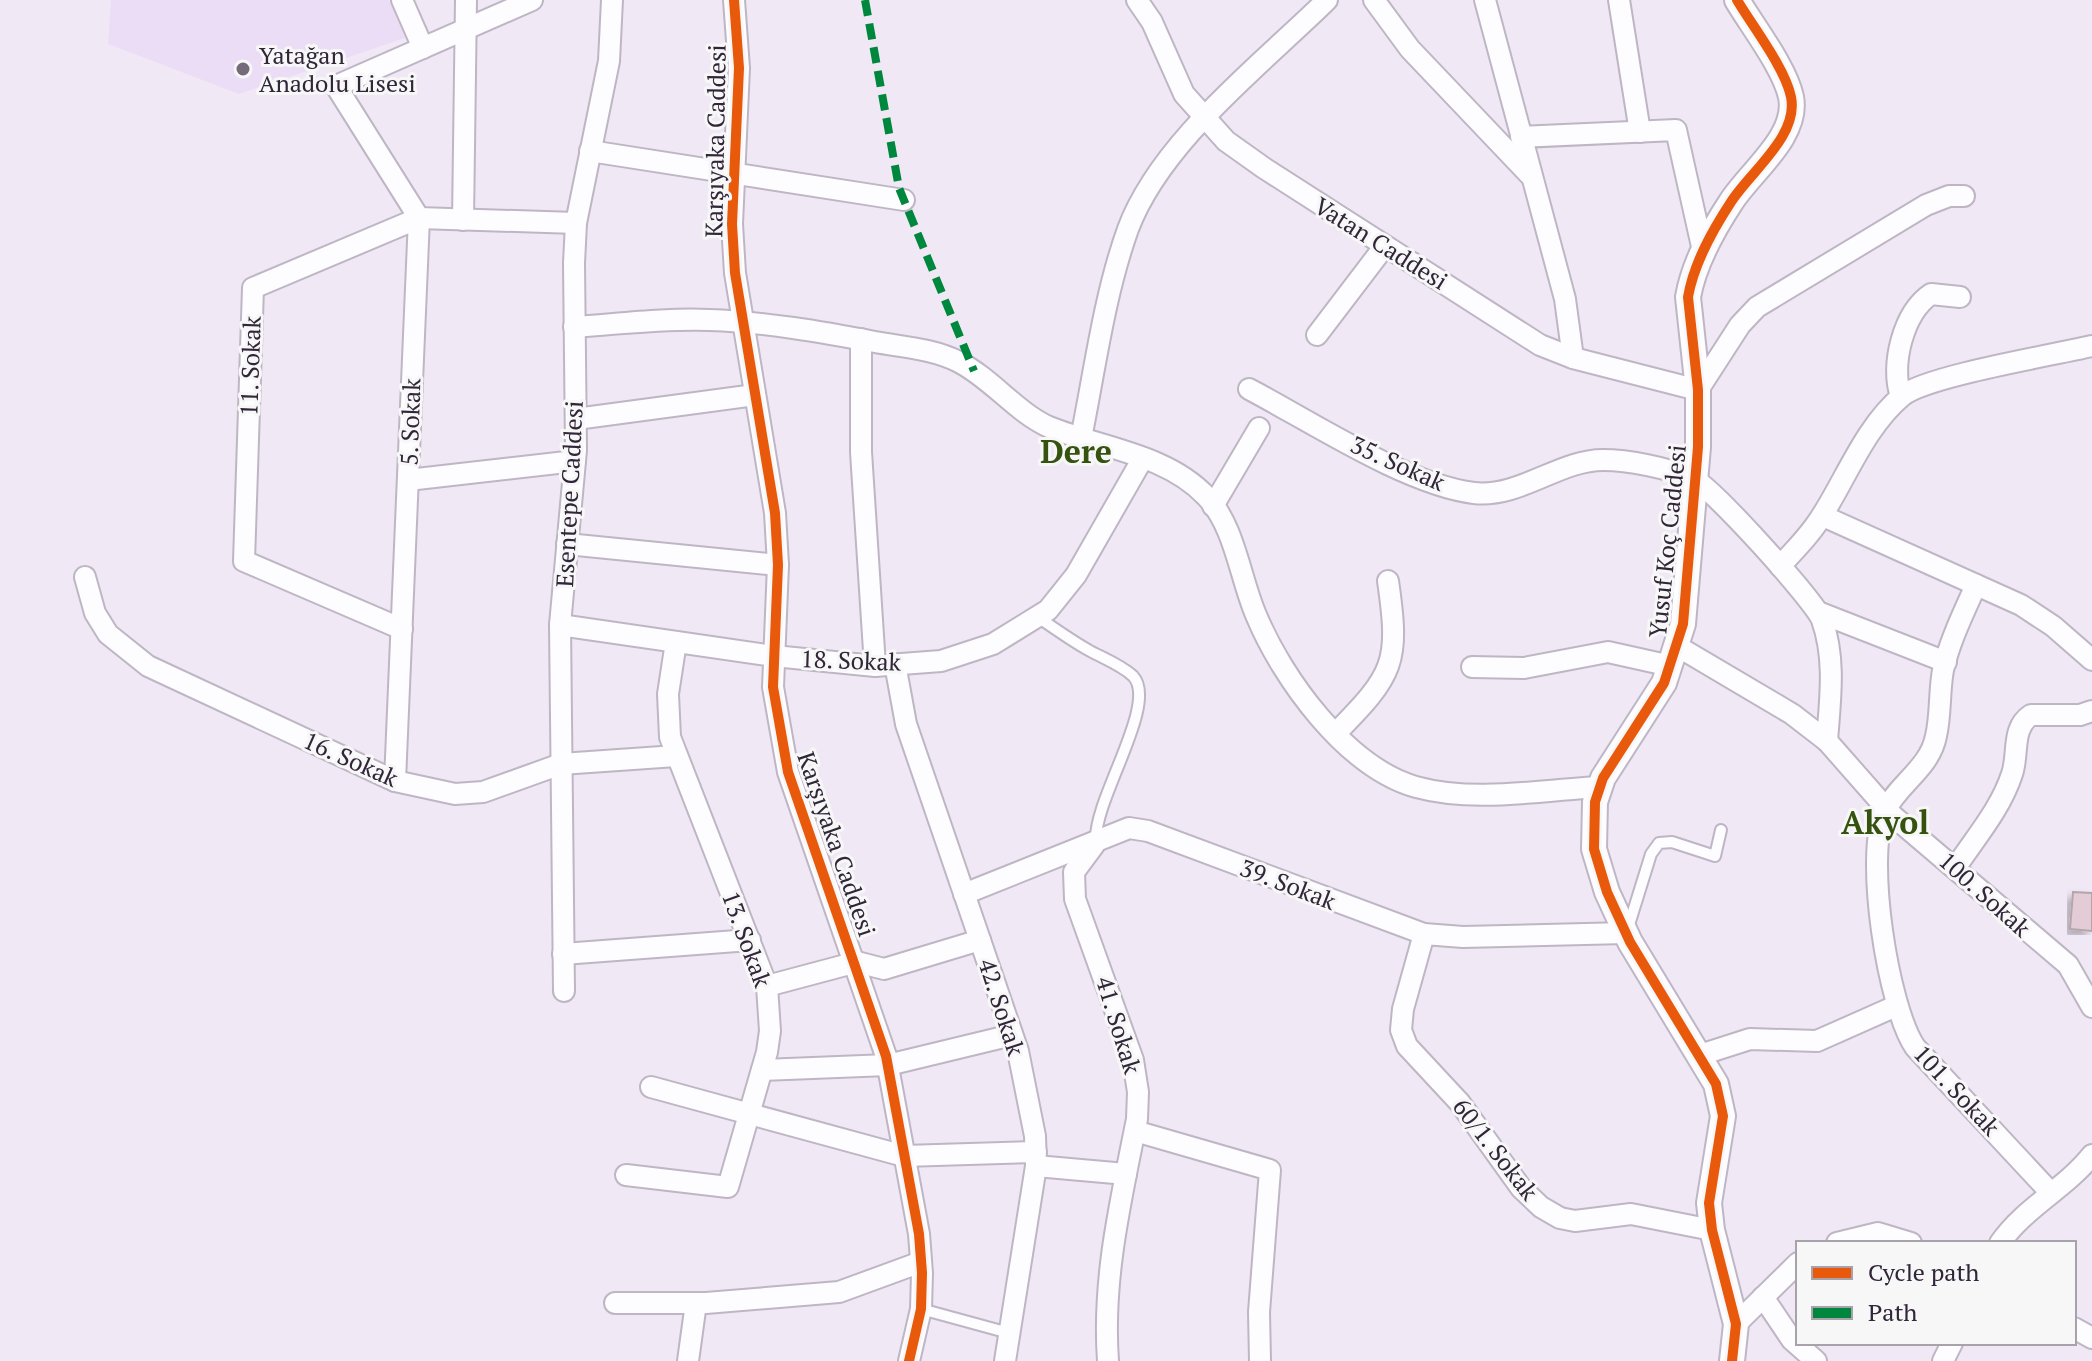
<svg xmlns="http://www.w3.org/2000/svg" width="2092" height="1361" viewBox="0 0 2092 1361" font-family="'PT Serif',serif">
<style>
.built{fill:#ecddf7}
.building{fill:#e3ccd5;stroke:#b4a5ac;stroke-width:2;filter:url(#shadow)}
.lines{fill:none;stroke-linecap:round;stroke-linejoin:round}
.service-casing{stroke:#beb6c5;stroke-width:14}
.minor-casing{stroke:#beb6c5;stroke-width:24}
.tertiary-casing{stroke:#beb6c5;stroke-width:28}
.service{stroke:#fdfcfe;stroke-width:10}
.minor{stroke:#fdfcfe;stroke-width:20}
.tertiary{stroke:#fdfcfe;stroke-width:24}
.quiet{stroke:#00873e;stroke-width:8;stroke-dasharray:16 8;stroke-linecap:butt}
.cycleway-casing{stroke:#f7f7f7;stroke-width:15}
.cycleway{stroke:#e8590c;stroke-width:10}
.poi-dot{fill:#746a7b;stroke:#f7f7f7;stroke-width:3}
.labels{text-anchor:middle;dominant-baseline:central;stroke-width:6;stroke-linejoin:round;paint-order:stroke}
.poi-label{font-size:24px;fill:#312539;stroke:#f7f7f7;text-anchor:start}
.street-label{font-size:24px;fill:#312539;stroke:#f7f7f7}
.district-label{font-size:32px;font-weight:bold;fill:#35530f;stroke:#f7f7f7}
</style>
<defs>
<filter id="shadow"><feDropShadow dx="-6" dy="6" stdDeviation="4" flood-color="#0004"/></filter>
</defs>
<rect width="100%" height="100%" fill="#f0e9f5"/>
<path class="built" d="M111 0H389L405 38 239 94 108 44Z"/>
<path class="building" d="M2073 892 2092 893V931L2070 929Z"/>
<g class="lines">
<g class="service-casing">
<g id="service">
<path d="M1038 617C1055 629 1072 641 1090 651 1105 659 1121 665 1133 676 1159 703 1094 799 1096 840"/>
<path d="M1628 928 1651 854 1659 843 1672 842 1715 856 1721 830"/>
<path d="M921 1309 1009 1333"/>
</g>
</g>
<g class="minor-casing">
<g id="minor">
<path d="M402 0 423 48"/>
<path d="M734 0 739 68 732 224 735 273 775 513 778 565 773 687 788 772 886 1056 919 1234 922 1273 921 1309 909 1361"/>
<path d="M1137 0 1152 22 1184 94 1226 141 1264 168 1540 345 1573 358 1698 390 1740 325 1757 307 1926 205 1949 196H1964"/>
<path d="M1374 0 1410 49 1529 174"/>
<path d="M1485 0 1565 299 1573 358"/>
<path d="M1619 0 1640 132"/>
<path d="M1521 137 1676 130 1703 251"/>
<path d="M590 151 904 200"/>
<path d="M463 220 466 0"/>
<path d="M574 327C619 324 665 318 710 320 765 322 822 332 875 342 903 347 934 349 959 362 992 379 1016 412 1049 427 1101 448 1166 454 1206 496 1235 526 1240 578 1256 615 1282 678 1346 767 1416 787 1474 803 1541 790 1600 787"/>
<path d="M1317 335 1384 247"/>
<path d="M861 339V452L875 666"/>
<path d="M1249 389C1310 421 1407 485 1474 493 1520 498 1559 460 1603 460 1629 460 1667 468 1692 478 1709 484 1815 601 1822 620 1836 659 1830 701 1827 741"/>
<path d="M1901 396C1890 366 1903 313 1931 294L1960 297"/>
<path d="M576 419 755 395"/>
<path d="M1081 438C1095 369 1104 296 1128 229 1161 141 1261 65 1327 0"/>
<path d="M408 480 575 461"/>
<path d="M1213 506 1259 428"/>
<path d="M1823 516 2021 605 2053 626 2092 660"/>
<path d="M567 544 778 565"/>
<path d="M1780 566C1795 550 1811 534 1823 514 1847 476 1866 426 1902 396 1926 376 2054 355 2092 346"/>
<path d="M85 577 95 613 108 634 148 666 395 781 455 794 483 792 561 764 676 756"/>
<path d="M1976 585C1964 612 1950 640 1943 670 1939 692 1941 715 1936 736 1930 768 1898 784 1885 811 1864 855 1888 1007 1915 1047L2051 1193"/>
<path d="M1818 612 1946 662"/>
<path d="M560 625 774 656 875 666 941 661 993 644 1048 610 1076 575 1143 458"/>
<path d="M402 629 244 561 253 288 419 218 576 223"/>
<path d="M1677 646 1792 714 1827 741 1893 816 2068 965 2092 1007"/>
<path d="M895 664 906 724 1018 1051 1035 1136 1036 1166 1005 1361"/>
<path d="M1472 667 1524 668 1608 652 1671 666"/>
<path d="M1336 733C1394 674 1400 663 1388 581"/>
<path d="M395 781 419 218 336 86 532 0"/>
<path d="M1094 845 1074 872 1075 899 1133 1060 1138 1092 1137 1119C1121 1200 1102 1278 1108 1361"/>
<path d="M1956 867C1976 837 2001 808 2012 774 2019 754 2011 728 2031 715H2080L2092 711"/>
<path d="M964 894 1129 828 1148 831 1424 934 1463 937 1626 933"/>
<path d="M1424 934 1403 1009 1401 1030 1407 1046 1460 1103 1521 1188 1541 1207 1560 1218 1575 1221 1631 1214 1712 1230"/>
<path d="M563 954 750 940"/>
<path d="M767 986 857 962 884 969 980 940"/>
<path d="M564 991 560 625 576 450 574 263 576 223 609 61 612 0"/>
<path d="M1700 1055 1750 1039 1817 1041 1896 1006"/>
<path d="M762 1070 888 1065 1012 1035"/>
<path d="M651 1087 904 1156 1036 1152"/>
<path d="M1135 1131 1270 1170 1259 1312 1260 1361"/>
<path d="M1036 1166 1126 1174"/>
<path d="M626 1175 728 1187 767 1052 770 1031 767 986 670 737 668 694 676 642"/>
<path d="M1837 1243 1878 1233 1911 1243"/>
<path d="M2000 1243C2025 1207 2065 1189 2092 1155"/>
<path d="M1763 1297 1792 1340 1816 1361"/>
<path d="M615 1303H706L839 1292 921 1262"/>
<path d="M1736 1324 1798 1263"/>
<path d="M2074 1328 2092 1338"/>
<path d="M688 1361 696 1303"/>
<path d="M1943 1361 1952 1343"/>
</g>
</g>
<g class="tertiary-casing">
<path id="tertiary" d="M1732 1361 1736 1324 1712 1230 1709 1203 1723 1116 1716 1084 1630 942 1607 892 1594 849 1595 802 1603 778 1664 683 1683 624 1698 447V390L1688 297C1694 263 1712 231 1731 202 1750 172 1799 136 1791 97 1785 68 1753 27 1737 0"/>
</g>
<use href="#service" class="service"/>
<use href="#minor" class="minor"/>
<use href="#tertiary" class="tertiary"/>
<path class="quiet" d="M865 0 899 188 974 371"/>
<g class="cycleway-casing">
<g id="cycleway">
<path d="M734 0 739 68 732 224 735 273 775 513 778 565 773 687 788 772 886 1056 919 1234 922 1273 921 1309 909 1361"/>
<path d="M1732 1361 1736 1324 1712 1230 1709 1203 1723 1116 1716 1084 1630 942 1607 892 1594 849 1595 802 1603 778 1664 683 1683 624 1698 447V390L1688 297C1694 263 1712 231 1731 202 1750 172 1799 136 1791 97 1785 68 1753 27 1737 0"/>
</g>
</g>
<use href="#cycleway" class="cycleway"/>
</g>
<circle class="poi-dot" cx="243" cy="69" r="8"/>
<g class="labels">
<g class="poi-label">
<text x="259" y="55">Yatağan<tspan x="259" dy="28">Anadolu Lisesi</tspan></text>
</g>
<g class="street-label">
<text transform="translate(715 141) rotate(-89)">Karşıyaka Caddesi</text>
<text transform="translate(1381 243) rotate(32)">Vatan Caddesi</text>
<text transform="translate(250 366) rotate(-88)">11. Sokak</text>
<text transform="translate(410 422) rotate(-88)">5. Sokak</text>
<text transform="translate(1398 463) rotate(24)">35. Sokak</text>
<text transform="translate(569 494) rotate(-87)">Esentepe Caddesi</text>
<text transform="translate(1667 541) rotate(-84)">Yusuf Koç Caddesi</text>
<text transform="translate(851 660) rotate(2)">18. Sokak</text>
<text transform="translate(351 759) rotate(24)">16. Sokak</text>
<text transform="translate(837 844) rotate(71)">Karşıyaka Caddesi</text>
<text transform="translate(1288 884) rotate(21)">39. Sokak</text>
<text transform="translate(1985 894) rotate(42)">100. Sokak</text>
<text transform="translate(747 939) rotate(70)">13. Sokak</text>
<text transform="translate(1002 1007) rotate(72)">42. Sokak</text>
<text transform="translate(1119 1025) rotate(73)">41. Sokak</text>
<text transform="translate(1957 1090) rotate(47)">101. Sokak</text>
<text transform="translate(1496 1149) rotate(52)">60/1. Sokak</text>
</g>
<g class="district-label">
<text x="1076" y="451">Dere</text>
<text x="1885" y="822">Akyol</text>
</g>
</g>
<rect x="1796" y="1241" width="280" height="104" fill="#f7f7f7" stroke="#a8a3ab" stroke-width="2"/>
<rect x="1812" y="1267" width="40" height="12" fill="#e8590c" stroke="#a8a3ab" stroke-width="2"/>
<text x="1868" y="1281" font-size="24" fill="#312539">Cycle path</text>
<rect x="1812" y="1307" width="40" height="12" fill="#00873e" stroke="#a8a3ab" stroke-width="2"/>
<text x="1868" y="1321" font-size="24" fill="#312539">Path</text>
</svg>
